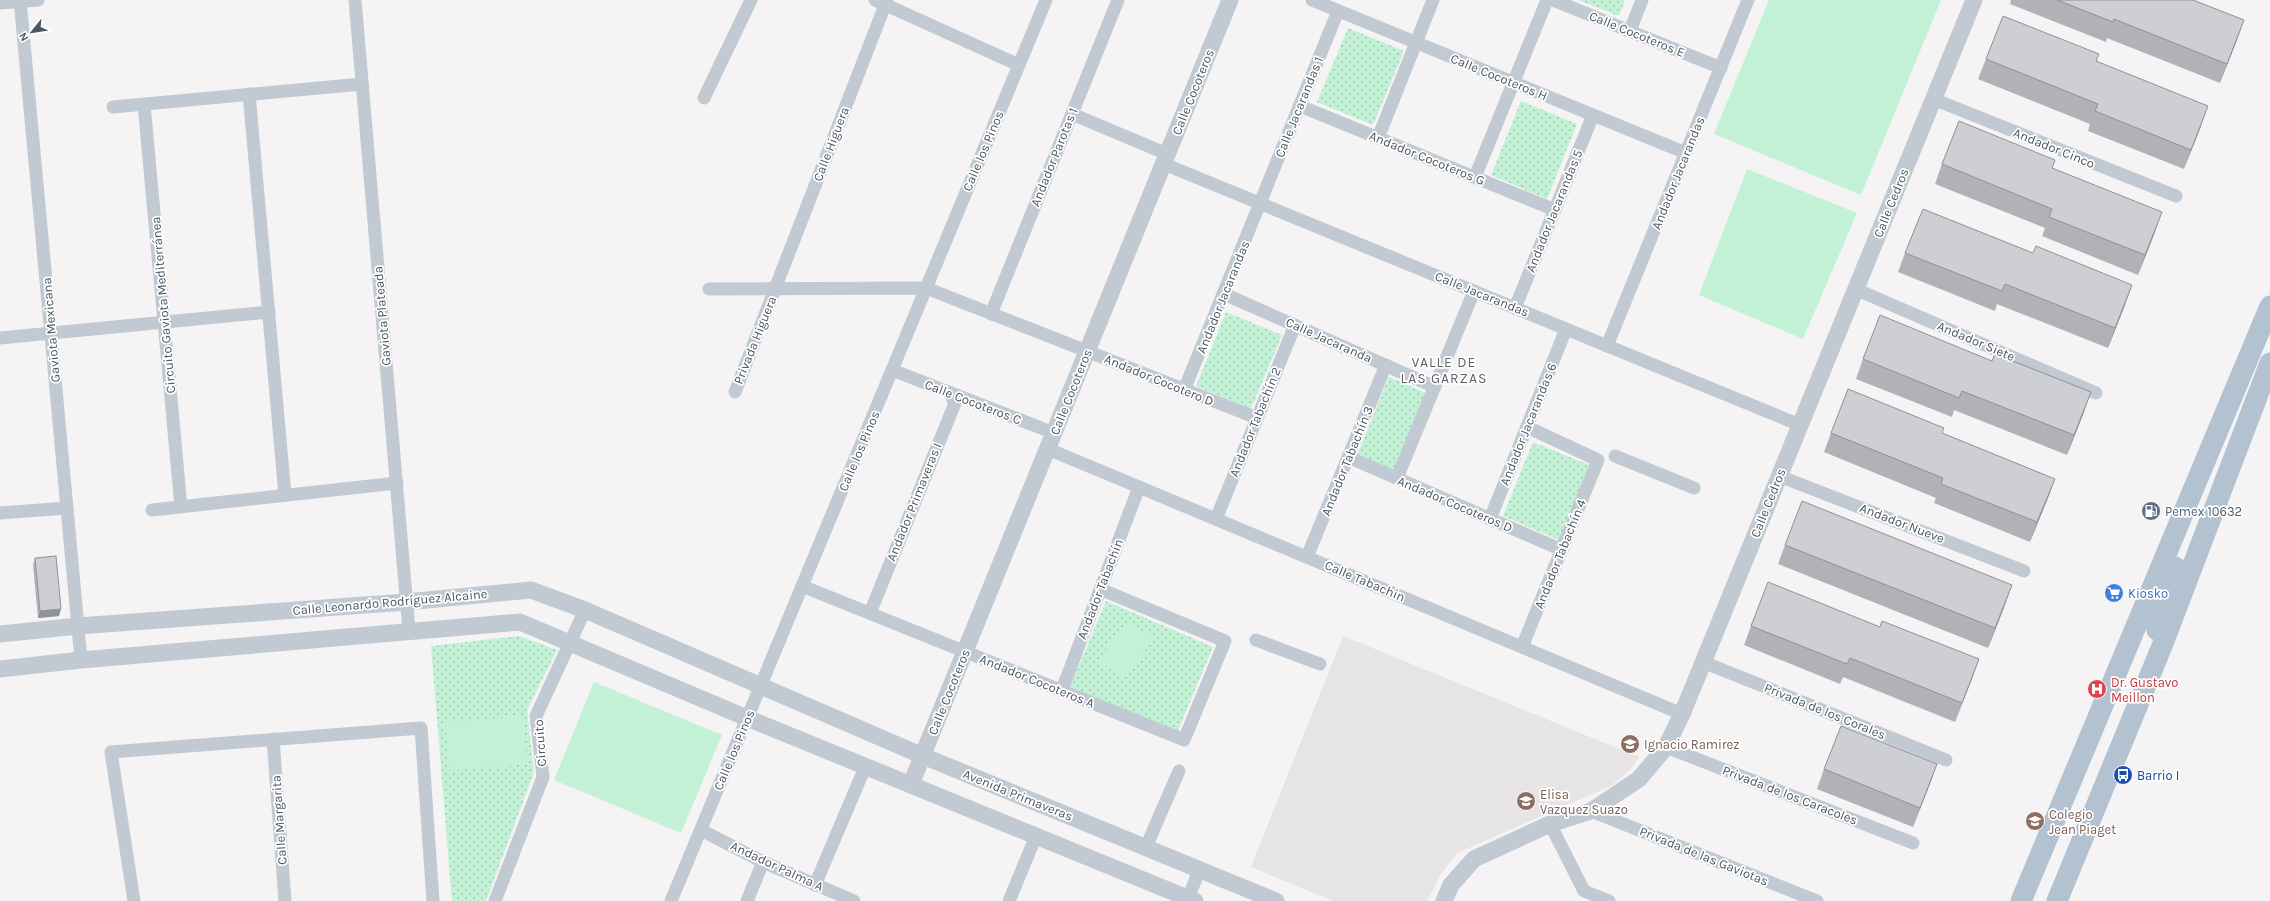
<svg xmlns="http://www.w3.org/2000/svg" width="2270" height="901" viewBox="0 0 2270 901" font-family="Karla,sans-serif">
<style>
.education{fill:#e6e4e5}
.park{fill:url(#park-dots)}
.pitch{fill:#c3f1d5}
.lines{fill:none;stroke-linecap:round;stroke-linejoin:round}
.minor{stroke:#c1cad2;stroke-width:13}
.tertiary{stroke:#c1cad2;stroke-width:17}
.primary{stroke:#b3c2d1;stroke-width:21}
.wall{fill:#b0b2b7}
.shaded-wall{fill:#909195}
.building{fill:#cdcfd5;stroke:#909195}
.labels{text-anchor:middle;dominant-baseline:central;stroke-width:3.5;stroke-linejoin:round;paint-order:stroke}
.street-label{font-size:13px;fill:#4a5661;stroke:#fff}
.service-label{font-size:13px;fill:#4e5e75;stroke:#fff;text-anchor:start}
.shop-label{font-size:13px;fill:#366cbe;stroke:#fff;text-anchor:start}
.health-label{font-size:13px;fill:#be3a42;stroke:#fff;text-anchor:start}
.education-label{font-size:13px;fill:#785e54;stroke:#fff;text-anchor:start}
.transit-label{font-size:13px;fill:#164399;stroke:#fff;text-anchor:start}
.neighbourhood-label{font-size:14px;letter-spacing:1px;fill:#5f6368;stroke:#fff}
</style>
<defs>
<pattern id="park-dots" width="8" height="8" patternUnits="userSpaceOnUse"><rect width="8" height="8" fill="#c3f1d5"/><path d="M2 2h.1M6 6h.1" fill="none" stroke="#a0c6b0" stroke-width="1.8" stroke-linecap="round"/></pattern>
</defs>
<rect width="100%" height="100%" fill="#f5f3f3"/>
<path class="education" d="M1343 636 1639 757 1631 769 1611 786 1457 853 1441 874 1427 901H1333L1251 867Z"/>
<g class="park">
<path d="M1578 0H1625L1619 16Z"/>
<path d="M1348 28 1404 51 1373 125 1317 102Z"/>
<path d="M1521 101 1577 124 1547 199 1491 175Z"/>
<path d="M1226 312 1282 335 1251 409 1196 386Z"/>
<path d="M1389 377 1426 393 1394 472 1357 456Z"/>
<path d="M1533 442 1589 465 1559 540 1503 516Z"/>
<path d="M1106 601 1213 647 1177 733 1070 687Z"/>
<path d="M519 636 557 650 527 710 534 772 486 901H452L431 646Z"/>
</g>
<g class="pitch">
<path d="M1769 0H1941L1861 195 1714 134Z"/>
<path d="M1747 169 1857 213 1803 339 1699 295Z"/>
<path d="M1128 620 1154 639 1124 679 1098 661Z"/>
<path d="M594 682 722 735 681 833 554 780Z"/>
<path d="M523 716 527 764 450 771 445 722Z"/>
</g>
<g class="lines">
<g class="minor">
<path d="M20 0 81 660"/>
<path d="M355 0 409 631"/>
<path d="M875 0 1019 65"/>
<path d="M1312 0 1686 153"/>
<path d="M1553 0 1721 68"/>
<path d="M0 3 38 0"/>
<path d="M1630 31 1642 0"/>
<path d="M249 94 285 495"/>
<path d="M704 98 751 0"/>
<path d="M1933 99 2176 196"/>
<path d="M144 104 181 507"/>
<path d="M1300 106 1555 210"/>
<path d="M113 107 362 84"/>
<path d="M1072 114 1167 154"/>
<path d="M1378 138 1433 0"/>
<path d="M1164 164 1800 425"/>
<path d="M1475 177 1547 0"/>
<path d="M709 289 926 288 1257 418"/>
<path d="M1855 289 2096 393"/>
<path d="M1224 294 1435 387"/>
<path d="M1515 308 1593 115"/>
<path d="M991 314 1118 0"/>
<path d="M0 338 269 312"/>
<path d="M1607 346 1748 0"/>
<path d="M892 370 1054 433"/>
<path d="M1184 390 1338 11"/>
<path d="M735 392 887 0"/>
<path d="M1048 449 1682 714"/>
<path d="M1615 456 1694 488"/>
<path d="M1348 457 1562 550"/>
<path d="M1779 476 2024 571"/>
<path d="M1397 478 1474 291"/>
<path d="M152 510 397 483"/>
<path d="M0 513 67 508"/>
<path d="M1216 519 1295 325"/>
<path d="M1490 519 1566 329"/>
<path d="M1307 557 1386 365"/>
<path d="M802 586 1184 740 1225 641 1100 589"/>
<path d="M870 613 955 403 949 392"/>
<path d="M1256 640 1320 664"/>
<path d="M1522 647 1598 460 1527 427"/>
<path d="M1703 662 1946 760"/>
<path d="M1062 690 1139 487"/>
<path d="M273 739 285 901"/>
<path d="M1666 747 1913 843"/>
<path d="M1591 811 1817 901"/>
<path d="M1550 824 1584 891 1609 901"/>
<path d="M701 830 763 862 854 901"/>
<path d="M1146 847 1179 771"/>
<path d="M815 885 866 765"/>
<path d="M134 901 111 752 421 728 433 901"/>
<path d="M495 901 543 777 536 716 585 610"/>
<path d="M671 901 1046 0"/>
<path d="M747 901 763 862"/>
<path d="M1009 901 1036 836"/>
<path d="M1187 901 1199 871"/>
</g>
<g class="tertiary">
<path d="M0 634 78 626 406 602 531 590 585 610 923 756 1276 901"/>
<path d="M0 669 81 660 520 622 747 718 1195 901"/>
<path d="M911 784 1230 0"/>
<path d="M1444 901 1451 885 1474 859 1550 824 1591 811 1639 779 1666 747 1682 714 1974 0"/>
</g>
<g class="primary">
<path d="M2157 630 2156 624 2175 567"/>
<path d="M2021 901 2270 306"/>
<path d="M2057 901 2162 646 2270 363"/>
</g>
</g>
<g class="wall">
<path d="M2011 0H2193L2237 40 2220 83 2107 38 2106 42 2010 4Z"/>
<path d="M1986 59 2096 61 2201 126 2184 169 2088 131 2090 124 1978 79Z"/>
<path d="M1942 164 2052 168 2155 232 2138 275 2042 236 2045 228 1935 184Z"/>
<path d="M1905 253H2033L2125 305 2108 348 1997 304 1995 311 1898 272Z"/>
<path d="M1863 359 2084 412 2067 455 1954 410 1952 417 1856 379Z"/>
<path d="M1831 433H1942L2055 479 2030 542 1934 503 1936 498 1824 452Z"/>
<path d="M1785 545 2005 605 1988 648 1778 564Z"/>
<path d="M35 558 59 616 38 618 33 565Z"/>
<path d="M1751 626 1880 627 1979 659 1955 722 1843 677 1840 684 1744 645Z"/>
<path d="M1937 764 1913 827 1817 789 1824 769Z"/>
</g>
<g class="shaded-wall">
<path d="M2244 20 2237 40 2220 83 2227 64Z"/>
<path d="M2208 106 2201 126 2184 169 2191 150Z"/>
<path d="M2162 212 2155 232 2138 275 2145 255Z"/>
<path d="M2132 285 2125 305 2108 348 2115 328Z"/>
<path d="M2091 392 2084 412 2067 455 2074 435Z"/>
<path d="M2055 479 2048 498 2030 542 2037 522Z"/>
<path d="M2012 585 2005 605 1988 648 1995 628Z"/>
<path d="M61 609 59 616 38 618 40 611Z"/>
<path d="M1979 659 1972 679 1955 722 1962 703Z"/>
<path d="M1937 764 1930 784 1913 827 1920 808Z"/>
</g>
<g class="building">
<path d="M2057 0H2193L2244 20 2227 64 2114 19 2113 22Z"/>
<path d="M2003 16 2099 54 2096 61 2208 106 2191 150 2095 111 2098 104 1986 59Z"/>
<path d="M1959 121 2055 160 2052 168 2162 212 2145 255 2049 217 2052 209 1942 164Z"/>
<path d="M1923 209 2033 253 2036 246 2132 285 2115 328 2005 284 2002 291 1905 253Z"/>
<path d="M1880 315 1992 361 1995 354 2091 392 2074 435 1962 391 1959 398 1863 359Z"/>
<path d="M1848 389 1944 428 1942 433 2055 479 2037 522 1941 484 1943 478 1831 433Z"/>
<path d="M1802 501 2012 585 1995 628 1785 545Z"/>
<path d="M56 556 61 609 40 611 35 558Z"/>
<path d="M1768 582 1880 627 1882 621 1979 659 1962 703 1850 658 1847 664 1751 626Z"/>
<path d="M1841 726 1937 764 1920 808 1824 769Z"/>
</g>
<defs>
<g id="fuel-disc" transform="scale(1)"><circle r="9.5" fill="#5c6f8a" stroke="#fff"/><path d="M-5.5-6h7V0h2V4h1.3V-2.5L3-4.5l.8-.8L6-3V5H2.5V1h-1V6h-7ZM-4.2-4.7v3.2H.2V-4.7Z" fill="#fff"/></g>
<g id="supermarket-disc" transform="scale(1)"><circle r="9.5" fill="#3f7fe0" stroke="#fff"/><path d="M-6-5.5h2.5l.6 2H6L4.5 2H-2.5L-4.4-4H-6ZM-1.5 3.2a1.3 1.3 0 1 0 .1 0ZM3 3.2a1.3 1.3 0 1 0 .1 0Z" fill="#fff"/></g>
<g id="hospital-disc" transform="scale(1)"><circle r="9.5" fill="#e0444e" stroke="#fff"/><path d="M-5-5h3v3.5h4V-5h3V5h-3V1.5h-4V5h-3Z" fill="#fff"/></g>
<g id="school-disc" transform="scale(1)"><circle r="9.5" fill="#8d6e63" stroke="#fff"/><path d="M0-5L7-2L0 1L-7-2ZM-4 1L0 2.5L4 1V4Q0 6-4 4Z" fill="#fff"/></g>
<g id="bus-disc" transform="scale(1)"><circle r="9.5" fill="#1a4fb4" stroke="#fff"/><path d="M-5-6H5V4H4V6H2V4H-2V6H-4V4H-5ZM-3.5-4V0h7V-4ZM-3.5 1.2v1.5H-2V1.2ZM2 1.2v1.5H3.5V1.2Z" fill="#fff"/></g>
</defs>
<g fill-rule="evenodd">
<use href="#fuel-disc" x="2151" y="511"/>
<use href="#supermarket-disc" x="2114" y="593"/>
<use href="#hospital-disc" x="2097" y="689"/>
<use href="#school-disc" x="1630" y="744"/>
<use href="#bus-disc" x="2123" y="775"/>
<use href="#school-disc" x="1526" y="801"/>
<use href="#school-disc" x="2035" y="821"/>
</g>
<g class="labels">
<g class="street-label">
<text transform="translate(1637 34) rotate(22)">Calle Cocoteros E</text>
<text transform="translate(1499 77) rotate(22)">Calle Cocoteros H</text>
<text transform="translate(1193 92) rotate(-68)">Calle Cocoteros</text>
<text transform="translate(1299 107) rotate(-68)">Calle Jacarandas 1</text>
<text transform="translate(831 144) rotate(-69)">Calle Higuera</text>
<text transform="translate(2054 148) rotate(22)">Andador Cinco</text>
<text transform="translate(983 151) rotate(-67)">Calle los Pinos</text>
<text transform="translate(1054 157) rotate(-68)">Andador Parotas 1</text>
<text transform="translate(1427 158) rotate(22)">Andador Cocoteros G</text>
<text transform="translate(1678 173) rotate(-68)">Andador Jacarandas</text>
<text transform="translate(1891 203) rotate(-68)">Calle Cedros</text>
<text transform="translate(1554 211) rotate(-68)">Andador Jacarandas 5</text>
<text transform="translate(1482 294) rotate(22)">Calle Jacarandas</text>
<text transform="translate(1223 297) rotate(-68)">Andador Jacarandas</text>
<text transform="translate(163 305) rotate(-95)">Circuito Gaviota Mediterránea</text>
<text transform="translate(382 316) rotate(-95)">Gaviota Plateada</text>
<text transform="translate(51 330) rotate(-95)">Gaviota Mexicana</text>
<text transform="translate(755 340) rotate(-68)">Privada Higuera</text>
<text transform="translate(1329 340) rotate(24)">Calle Jacaranda</text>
<text transform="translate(1976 341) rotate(23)">Andador Siete</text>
<text transform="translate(1159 380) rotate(22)">Andador Cocotero D</text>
<text transform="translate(1071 392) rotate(-68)">Calle Cocoteros</text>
<text transform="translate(973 402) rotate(21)">Calle Cocoteros C</text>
<text transform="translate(1255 422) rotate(-68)">Andador Tabachín 2</text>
<text transform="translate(1528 424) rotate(-68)">Andador Jacarandas 6</text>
<text transform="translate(859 451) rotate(-67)">Calle los Pinos</text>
<text transform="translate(1347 461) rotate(-68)">Andador Tabachín 3</text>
<text transform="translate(914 502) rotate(-68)">Andador Primaveras I</text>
<text transform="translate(1768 503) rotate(-68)">Calle Cedros</text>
<text transform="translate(1455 504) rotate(23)">Andador Cocoteros D</text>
<text transform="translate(1902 523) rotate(21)">Andador Nueve</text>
<text transform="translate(1560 554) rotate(-68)">Andador Tabachín 4</text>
<text transform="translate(1365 581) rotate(23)">Calle Tabachin</text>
<text transform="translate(1100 589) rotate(-69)">Andador Tabachín</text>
<text transform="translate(390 602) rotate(-5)">Calle Leonardo Rodríguez Alcaine</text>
<text transform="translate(1037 681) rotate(22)">Andador Cocoteros A</text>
<text transform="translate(949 692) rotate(-68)">Calle Cocoteros</text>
<text transform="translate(1825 711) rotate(22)">Privada de los Corales</text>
<text transform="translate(540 743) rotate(-94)">Circuito</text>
<text transform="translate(734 750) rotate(-67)">Calle los Pinos</text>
<text transform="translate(1018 795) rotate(22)">Avenida Primaveras</text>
<text transform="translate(1790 795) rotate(21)">Privada de los Caracoles</text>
<text transform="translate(279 820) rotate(-94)">Calle Margarita</text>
<text transform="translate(1704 856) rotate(22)">Privada de las Gaviotas</text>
<text transform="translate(777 866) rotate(25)">Andador Palma A</text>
</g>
<g class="service-label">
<text x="2165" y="511">Pemex 10632</text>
</g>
<g class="shop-label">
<text x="2128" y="593">Kiosko</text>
</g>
<g class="health-label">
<text x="2111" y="682">Dr. Gustavo<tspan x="2111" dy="15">Meillon</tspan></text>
</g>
<g class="education-label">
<text x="1644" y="744">Ignacio Ramirez</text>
<text x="1540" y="794">Elisa<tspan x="1540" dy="15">Vazquez Suazo</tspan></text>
<text x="2049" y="814">Colegio<tspan x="2049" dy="15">Jean Piaget</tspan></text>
</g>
<g class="transit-label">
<text x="2137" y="775">Barrio I</text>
</g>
<g class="neighbourhood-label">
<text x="1444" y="362">VALLE DE<tspan x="1444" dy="16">LAS GARZAS</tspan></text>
</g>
</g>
<g transform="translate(32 32) rotate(240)" stroke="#ffffff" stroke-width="3" paint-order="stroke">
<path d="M0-3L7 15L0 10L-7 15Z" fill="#4a5661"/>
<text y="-6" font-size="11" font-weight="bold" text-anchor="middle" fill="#4a5661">N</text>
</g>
</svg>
